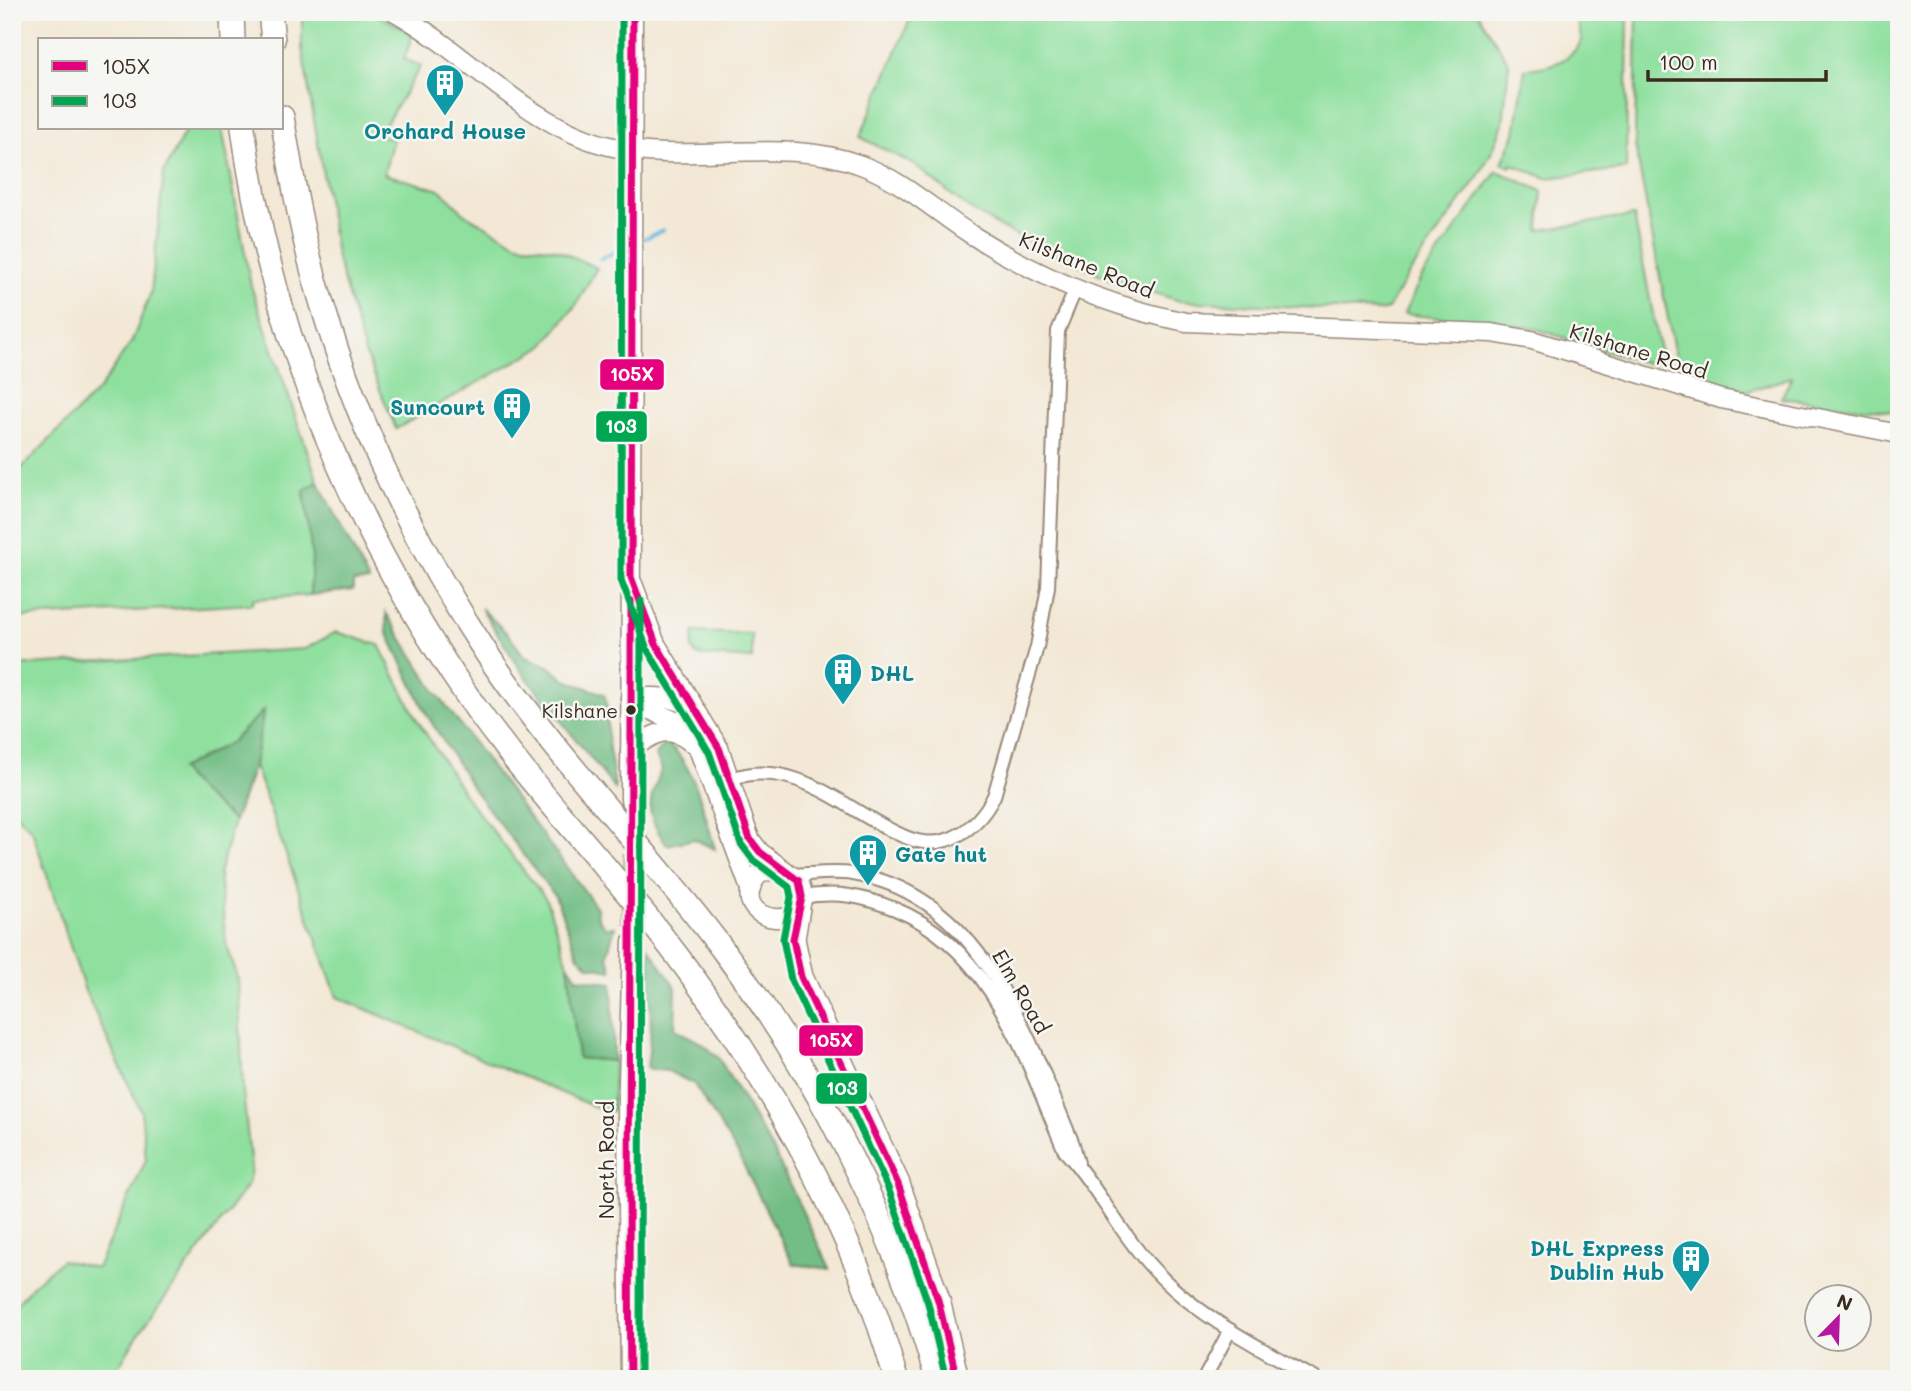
<svg xmlns="http://www.w3.org/2000/svg" width="1911" height="1391" viewBox="0 0 1911 1391" font-family="Mali,sans-serif">
<style>
.green{fill:#8fe09f;stroke:#65855e;stroke-width:2}
.forest{fill:#73be86;stroke:#577452;stroke-width:2}
.lines{fill:none;stroke-linecap:round;stroke-linejoin:round}
.stream{stroke:#60b6dd;stroke-width:3.5}
.secondary-tunnel{stroke:#cec2b0;stroke-width:18;stroke-dasharray:18 9;stroke-linecap:butt}
.street-casing{stroke:#97897a;stroke-width:16}
.secondary-casing{stroke:#97897a;stroke-width:21}
.highway-casing{stroke:#97897a;stroke-width:26}
.street{stroke:#fff;stroke-width:12}
.secondary{stroke:#fff;stroke-width:18}
.highway{stroke:#fff;stroke-width:23}
.bus-1-casing{stroke:#f6f6f2;stroke-width:12}
.bus-2-casing{stroke:#f6f6f2;stroke-width:12}
.bus-1{stroke:#e5007d;stroke-width:7}
.bus-2{stroke:#00a651;stroke-width:7}
.bus-dot{fill:#3b2a1e;stroke:#f6f6f2;stroke-width:2.5}
.labels{text-anchor:middle;dominant-baseline:central;stroke-width:5;stroke-linejoin:round;paint-order:stroke}
.bus-label{font-size:19px;fill:#3b2a1e;stroke:#f6f6f2;text-anchor:end}
.culture-label{font-size:21px;font-weight:bold;fill:#0d838f;stroke:#f6f6f2;text-anchor:end}
.street-label{font-size:21px;fill:#3b2a1e;stroke:#f6f6f2}
.line-badge{stroke:#f6f6f2;stroke-width:2.5}
.badge-label{font-size:19px;text-anchor:middle;font-weight:bold;fill:#fff}
</style>
<rect width="100%" height="100%" fill="#f6f6f2"/>
<filter id="ink" filterUnits="userSpaceOnUse"><feTurbulence type="fractalNoise" baseFrequency=".0143" numOctaves="2"/><feDisplacementMap in="SourceGraphic" scale="14" xChannelSelector="R" yChannelSelector="G"/><feConvolveMatrix kernelMatrix="1 2 1 2 8 2 1 2 1" color-interpolation-filters="sRGB"/></filter>
<filter id="wash" filterUnits="userSpaceOnUse"><feTurbulence type="fractalNoise" baseFrequency=".00686" numOctaves="4" result="noise"/><feDisplacementMap in="SourceGraphic" scale="28" xChannelSelector="R" yChannelSelector="G"/><feGaussianBlur stdDeviation="1.57" result="paint"/><feColorMatrix in="noise" values="0 0 0 0 0 0 0 0 0 0 0 0 0 0 0 0 0 1.4 0 .05"/><feComposite in="paint" operator="in"/></filter>
<g filter="url(#wash)">
<rect width="100%" height="100%" fill="#f3e8d5"/>
<g class="green">
<path d="M302 12H371L411 32V41L404 59 421 66 379 135 393 139 384 174 440 190 466 215 518 244 555 249 597 268 576 305 543 346 396 429 365 353 337 259 302 48Z"/>
<path d="M913 12H1477L1509 63 1503 123 1493 150 1477 178 1406 278 1388 309 1378 311 1180 301 1112 280 1001 228 964 205 915 165 860 137Z"/>
<path d="M1575 12H1628L1626 169 1546 178 1512 164 1510 167 1502 163 1515 134 1525 69C1550 67 1568 63 1582 41Z"/>
<path d="M1637 12H1899V412L1781 398 1792 377 1748 391 1683 375 1674 350 1635 145Z"/>
<path d="M187 128H222L251 286 318 482 304 491 312 558 310 595 253 599 252 604 12 618V478L100 388 132 341 151 292 164 172Z"/>
<path d="M1497 171 1542 191 1539 230 1634 216 1660 351 1652 365 1533 328 1404 314 1421 278Z"/>
<path d="M336 632 379 645 418 721 466 797 546 899 568 964 578 1058 614 1061 613 1111H604L337 997 254 765 263 711 230 743 180 769 199 791 234 821 219 874 226 943 238 979 243 1091 251 1169 248 1184 135 1339 111 1379H12V1309L35 1283 62 1260 97 1268 146 1160 141 1111 85 991 32 830 12 810V666L305 649Z"/>
<path d="M694 632 752 634V659L696 655 692 648Z"/>
</g>
<g class="forest">
<path d="M318 482 369 581 353 582V590L310 595 312 558 304 490Z"/>
<path d="M481 608 507 633 525 657 549 666 565 680 604 694C610 709 606 723 608 739 609 755 614 772 615 789L520 669Z"/>
<path d="M386 613 435 691 597 908 598 918 606 928 615 927 607 955 612 970 589 966 578 956 555 896 474 790 427 715 387 632Z"/>
<path d="M264 710 254 765 234 821 199 791 180 769 230 743Z"/>
<path d="M667 742C696 767 704 813 715 849L694 839 667 845C642 810 649 804 662 768L655 755Z"/>
<path d="M649 948 676 988 675 1029 703 1044 718 1057 774 1152 830 1269 793 1264 738 1154 694 1084 668 1071 647 1069 651 1031Z"/>
<path d="M568 964 577 978 612 983 614 1061 578 1058Z"/>
</g>
<g class="lines">
<g class="stream">
<path d="M637 242 663 230"/>
<path d="M600 259 627 246"/>
</g>
</g>
</g>
<g filter="url(#ink)">
<g class="lines">
<path class="secondary-tunnel" d="M630 800 632 941"/>
<g class="street-casing">
<g id="street">
<path d="M731 779C798 755 851 816 908 838 945 853 978 828 994 796L1037 647 1048 587 1058 331 1076 288"/>
<path d="M794 875C813 874 833 871 853 874 983 894 1029 1040 1073 1144L1078 1163"/>
<path d="M802 897C838 891 862 896 895 909 995 950 1025 1060 1065 1151 1096 1185 1117 1228 1148 1263 1192 1314 1258 1347 1316 1379"/>
<path d="M1204 1379 1230 1330"/>
</g>
</g>
<g class="secondary-casing">
<g id="secondary">
<path d="M395 12C467 52 527 126 609 146 690 166 781 135 861 165 904 181 934 211 972 235 1037 276 1110 307 1186 322L1492 333 1532 340 1721 399 1899 434"/>
<path d="M633 584 656 644 719 748 750 839 760 852 799 881C821 939 719 923 759 874L780 868"/>
<path d="M630 698C650 715 675 715 693 735L750 889"/>
<path d="M630 698C654 696 674 695 694 710"/>
<path d="M630 751C650 736 667 722 690 742"/>
<path d="M630 800 633 12"/>
<path d="M630 1379 627 1118 632 941"/>
</g>
</g>
<g class="highway-casing">
<g id="highway">
<path d="M232 12 233 40"/>
<path d="M270 12 273 40"/>
<path d="M282 117C292 177 302 236 319 294 356 421 414 544 487 654 555 756 642 844 717 942 815 1070 893 1223 937 1379"/>
<path d="M243 128C270 331 352 528 468 697 525 780 596 852 658 931 761 1062 851 1218 896 1379"/>
<path d="M798 908 793 939 801 977 898 1184 938 1300 957 1379"/>
</g>
</g>
<use href="#street" class="street"/>
<use href="#secondary" class="secondary"/>
<use href="#highway" class="highway"/>
<g class="bus-1-casing">
<g id="bus-1">
<path d="M633 12 631 577 656 644 719 748 750 839 760 852 799 881 802 897 793 939 801 977 898 1184 938 1300 957 1379"/>
<path d="M630 1379C627 1119 632 860 631 601"/>
</g>
</g>
<g class="bus-2-casing">
<g id="bus-2">
<path d="M622 12 621 580 647 649 709 752 741 844 753 860 789 887 791 897 783 939 791 980 888 1188 928 1303 946 1379"/>
<path d="M640 1379C638 1119 642 860 641 601"/>
</g>
</g>
<use href="#bus-1" class="bus-1"/>
<use href="#bus-2" class="bus-2"/>
</g>
</g>
<defs>
<g id="building-pin" transform="scale(2.0125)"><path d="M0 17L-7.5 6A9.5 9.5 0 1 1 7.5 6Z" fill="#0f9aa8" stroke="#f6f6f2"/><path d="M-4-6H4V6H1V3H-1V6H-4ZM-2.5-4.3h1.7v1.8h-1.7ZM.8-4.3h1.7v1.8H.8ZM-2.5-1h1.7V.8h-1.7ZM.8-1h1.7V.8H.8Z" fill="#fff"/></g>
</defs>
<g fill-rule="evenodd">
<use href="#building-pin" x="445" y="83"/>
<use href="#building-pin" x="512" y="406"/>
<use href="#building-pin" x="843" y="672"/>
<use href="#building-pin" x="868" y="853"/>
<use href="#building-pin" x="1691" y="1259"/>
</g>
<circle class="bus-dot" cx="631" cy="710" r="6"/>
<g class="labels">
<g class="bus-label">
<text x="618" y="710">Kilshane</text>
</g>
<g class="culture-label">
<text x="445" y="130" text-anchor="middle">Orchard House</text>
<text x="485" y="406">Suncourt</text>
<text x="870" y="672" text-anchor="start">DHL</text>
<text x="895" y="853" text-anchor="start">Gate hut</text>
<text x="1664" y="1247">DHL Express<tspan x="1664" dy="24">Dublin Hub</tspan></text>
</g>
<g class="street-label">
<text transform="translate(1087 264) rotate(22)">Kilshane Road</text>
<text transform="translate(1639 350) rotate(17)">Kilshane Road</text>
<text transform="translate(1022 991) rotate(60)">Elm Road</text>
<text transform="translate(605 1160) rotate(-90)">North Road</text>
</g>
</g>
<g class="line-badge">
<rect x="599" y="358" width="66" height="33" rx="7" fill="#e5007d"/>
<rect x="595" y="410" width="53" height="33" rx="7" fill="#00a651"/>
<rect x="798" y="1024" width="66" height="33" rx="7" fill="#e5007d"/>
<rect x="815" y="1072" width="53" height="33" rx="7" fill="#00a651"/>
</g>
<g class="badge-label">
<text x="632" y="381">105X</text>
<text x="621" y="433">103</text>
<text x="831" y="1047">105X</text>
<text x="842" y="1095">103</text>
</g>
<rect width="1911" height="1391" fill="none" stroke="#f6f6f2" stroke-width="42"/>
<rect x="38" y="38" width="245" height="91" fill="#f6f6f2" stroke="#aba49d" stroke-width="2"/>
<rect x="52" y="61" width="35" height="10" fill="#e5007d" stroke="#aba49d" stroke-width="2"/>
<text x="102" y="74" font-size="21" fill="#3b2a1e">105X</text>
<rect x="52" y="96" width="35" height="10" fill="#00a651" stroke="#aba49d" stroke-width="2"/>
<text x="102" y="108" font-size="21" fill="#3b2a1e">103</text>
<g transform="translate(1838 1318) rotate(23)"><circle r="33" fill="#f6f6f2" stroke="#aba49d" stroke-width="2"/>
<path d="M0-5L12 26L0 18L-12 26Z" fill="#b5179e"/>
<text y="-10" font-size="19" font-weight="bold" text-anchor="middle" fill="#3b2a1e">N</text>
</g>
<path d="M1648 70v10h178v-10" fill="none" stroke="#3b2a1e" stroke-width="3.5"/>
<text x="1659" y="70" font-size="21" fill="#3b2a1e" stroke="#f6f6f2" stroke-width="5" paint-order="stroke">100 m</text>
</svg>
